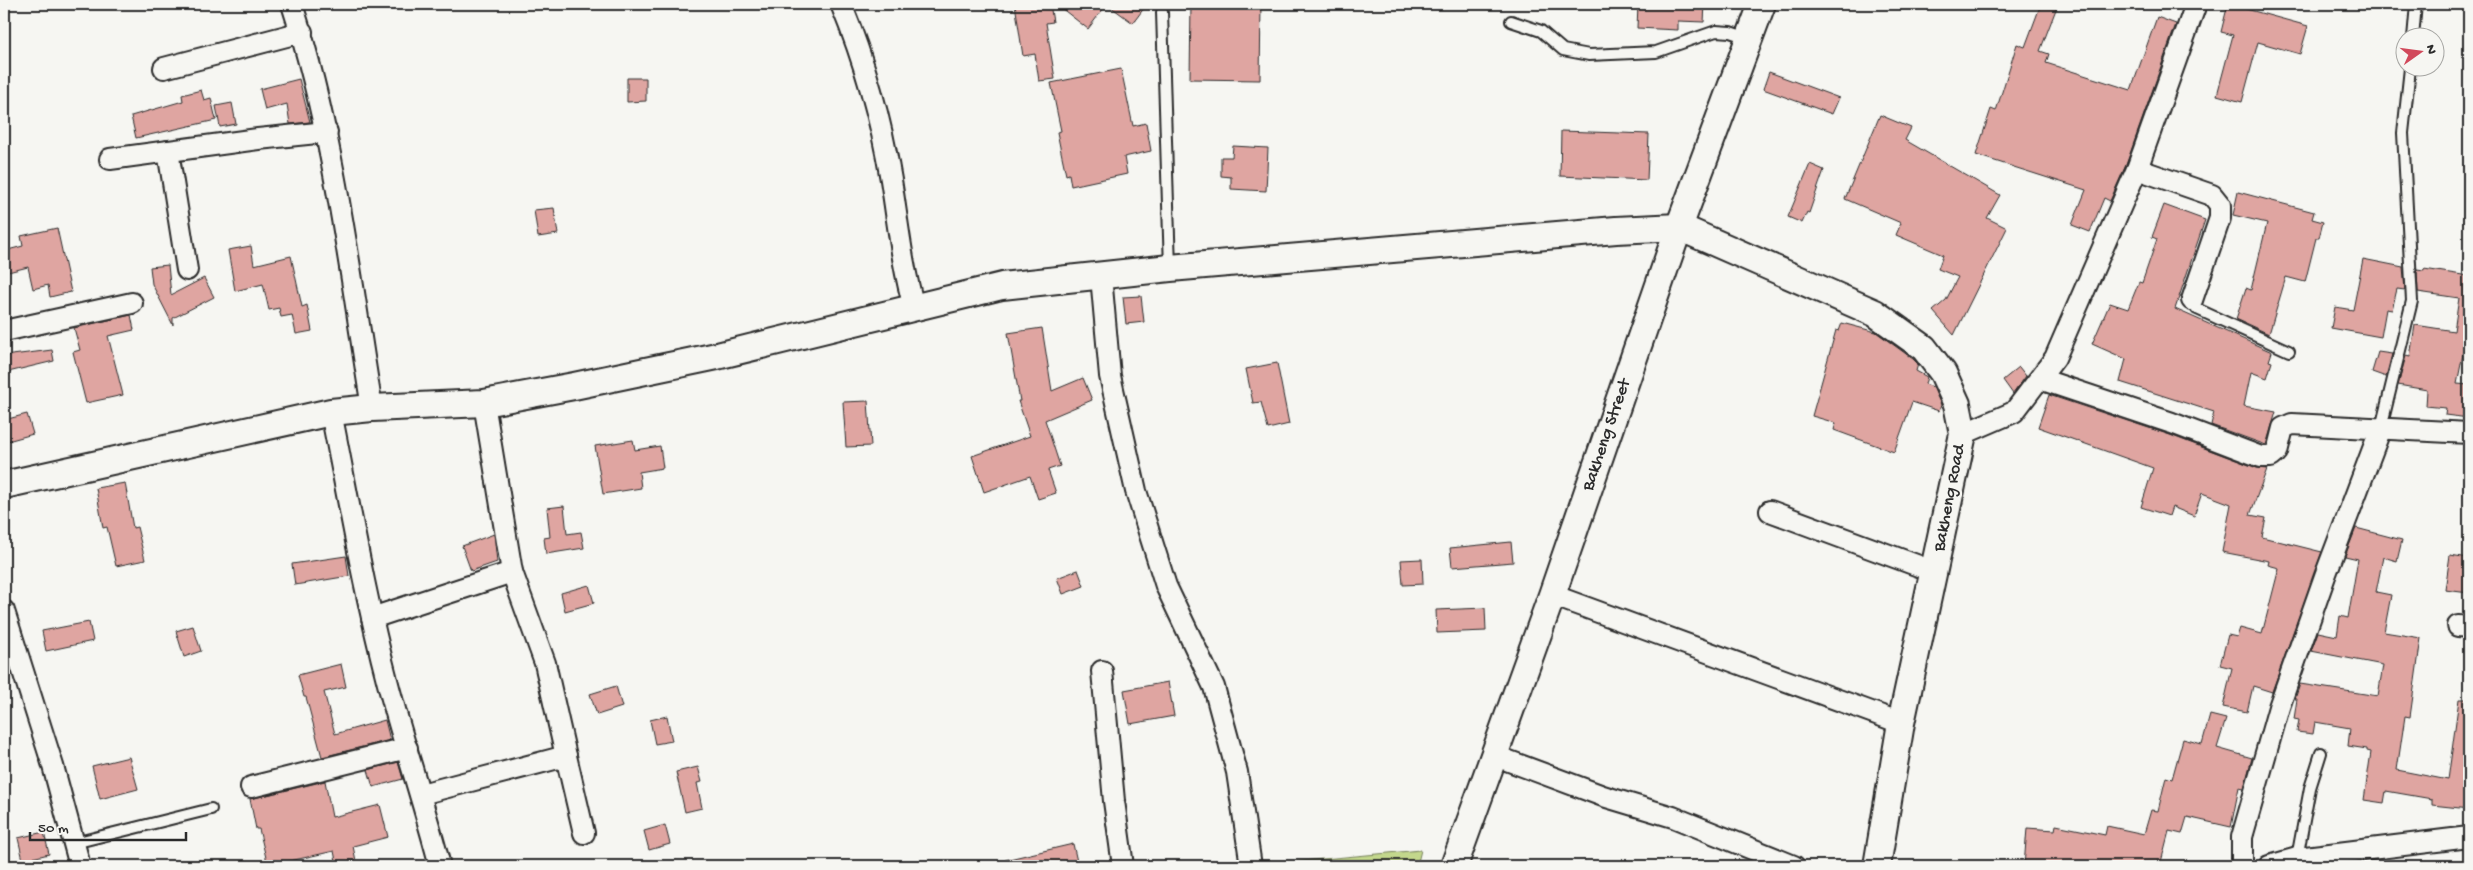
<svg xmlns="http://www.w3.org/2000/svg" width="2473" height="870" viewBox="0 0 2473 870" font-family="'Gochi Hand',sans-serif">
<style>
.garden{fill:#c3d78c;stroke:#77815c}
.building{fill:#dfa5a1;stroke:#2b2b2b}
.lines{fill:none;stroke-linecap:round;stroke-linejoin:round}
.service-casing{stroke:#2b2b2b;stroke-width:14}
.minor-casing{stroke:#2b2b2b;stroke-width:24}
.tertiary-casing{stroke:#2b2b2b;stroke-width:30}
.service{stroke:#f6f6f2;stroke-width:10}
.minor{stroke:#f6f6f2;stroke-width:20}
.tertiary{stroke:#f6f6f2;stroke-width:26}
.labels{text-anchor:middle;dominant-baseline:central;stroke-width:4.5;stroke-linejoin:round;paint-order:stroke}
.street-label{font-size:18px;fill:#2b2b2b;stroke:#f6f6f2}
</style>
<rect width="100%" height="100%" fill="#f6f6f2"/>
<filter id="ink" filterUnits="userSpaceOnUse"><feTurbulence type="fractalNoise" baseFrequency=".02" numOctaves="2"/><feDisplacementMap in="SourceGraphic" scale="10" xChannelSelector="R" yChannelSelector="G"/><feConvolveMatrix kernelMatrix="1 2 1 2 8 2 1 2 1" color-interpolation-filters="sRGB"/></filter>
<g filter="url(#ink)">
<path class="garden" d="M1421 850 1417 866H1269V864Z"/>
<g class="building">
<path d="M1015 4H1050L1053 22 1046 23 1055 79 1039 81 1035 54 1023 56Z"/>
<path d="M1056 4H1107L1088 29Z"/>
<path d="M1107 4H1147L1133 23Z"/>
<path d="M1191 4H1261L1260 80 1190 79Z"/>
<path d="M1638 4H1705L1704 22 1678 21V30L1637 28Z"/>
<path d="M2041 4H2058L2040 51 2049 54 2046 63 2131 90 2157 17 2176 24 2126 165 2110 201 2104 198 2090 232 2072 225 2086 190 1976 155 1991 109 1996 111 2017 44 2025 47Z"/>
<path d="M2228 4 2308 26 2300 54 2258 42 2242 102 2217 95 2233 35 2221 32Z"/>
<path d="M1121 69 1133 126 1146 123 1151 151 1124 157 1127 174 1071 186 1069 174 1066 175 1060 147 1057 132 1061 131 1051 83Z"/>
<path d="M1769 72 1839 98 1832 114 1763 89Z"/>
<path d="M627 78H646V101L627 102Z"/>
<path d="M299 79 310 122 290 124 287 104 265 110 260 89Z"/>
<path d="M201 90 204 100 211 98 216 120 136 138 131 116 183 101 182 95Z"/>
<path d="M232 103 236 124 220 127 216 106Z"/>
<path d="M1880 115 1911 128 1905 140 2000 195 1987 218 2007 228 1954 335 1933 311 1946 300 1958 277 1938 269 1943 255 1896 235 1901 223 1845 199Z"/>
<path d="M1561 131 1649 134 1647 180 1560 176Z"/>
<path d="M1233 146 1268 148 1266 191 1231 189V177L1221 176V157H1232Z"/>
<path d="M1810 164 1824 170 1809 213 1807 212 1802 223 1788 217Z"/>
<path d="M2238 192 2314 212 2312 219 2323 222 2319 238H2316L2305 282 2286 277 2269 334 2236 319 2246 288 2251 290 2267 223 2233 215Z"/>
<path d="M2164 205 2205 220 2175 309 2272 352 2269 361 2272 362 2267 378 2251 372 2244 406 2276 412 2266 445 2211 425 2214 412 2120 382 2126 359 2092 344 2110 303 2128 309 2139 282 2142 283 2157 239 2152 237Z"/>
<path d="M554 208 558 234 538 237 534 210Z"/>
<path d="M57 228 71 292 50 297 48 285 33 289 28 267 4 273V251L23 246 21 236Z"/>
<path d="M251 246 254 265 291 256 302 307 307 305 312 331 296 334 292 315 281 317 279 308 269 310 263 284 235 291 228 250Z"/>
<path d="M2363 259 2403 267 2405 290 2397 289 2392 310 2386 309 2381 337 2331 328 2335 307 2353 310Z"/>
<path d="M168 265 171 295 204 278 214 297 173 318V325L152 284 150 267Z"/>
<path d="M2424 269 2469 276V350L2464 349 2457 384 2469 385V418L2445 415 2446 408 2426 406 2427 390 2398 385 2406 356 2410 357 2415 325 2454 331 2459 298 2418 292 2417 270 2424 271Z"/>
<path d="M1141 296 1144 322 1126 324 1123 297Z"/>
<path d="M131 315 134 330 108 336 123 395 86 403 73 352 80 350 74 328Z"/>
<path d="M1842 323 1876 332 1913 359 1918 364 1916 371 1927 377 1925 384 1933 387 1941 405 1939 411 1912 402 1894 452 1834 430 1836 423 1812 416 1836 330 1839 331Z"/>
<path d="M1042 328 1052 391 1083 378 1092 400 1045 420 1060 466 1048 470 1056 493 1038 499 1030 476 984 492 972 456 1030 436 1018 401H1020L1008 333Z"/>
<path d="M52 350 54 361 4 373V356Z"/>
<path d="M2378 352 2392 354 2386 377 2372 372Z"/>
<path d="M1277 363 1289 424 1268 429 1261 402 1253 403 1246 369Z"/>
<path d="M2019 367 2026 376 2013 394 2003 380Z"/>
<path d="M2049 395 2170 435 2257 468 2267 469 2250 515 2266 518 2262 537 2322 552 2272 692 2253 686 2247 712 2223 707 2232 668 2220 665 2228 635 2237 637 2240 628 2262 634 2279 568 2268 565 2269 561 2222 552 2231 504 2202 493 2194 516 2172 507 2169 516 2141 507 2153 468 2038 427Z"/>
<path d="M868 401 871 446 846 447 843 402Z"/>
<path d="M27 414 33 434 4 442V420Z"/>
<path d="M633 440 635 450 660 446 663 468 639 472 641 488 603 494 595 446Z"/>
<path d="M125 483 133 528 137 527 145 560 116 566 107 527 103 528 96 488Z"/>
<path d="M564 506 567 534 581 532 584 548 546 554 544 538 550 537 547 508Z"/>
<path d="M2356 528 2402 540 2397 561 2383 557 2376 592 2391 595 2384 632 2421 638 2410 717 2405 716 2397 770 2448 780 2459 699H2469V809L2432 805V799L2386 791 2384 803 2364 800 2371 752 2367 751V749L2348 746 2350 728 2315 722 2313 734 2297 732 2299 720 2294 719 2297 699H2295L2300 684 2378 696 2383 665 2311 651 2318 632 2337 636 2340 616 2348 618 2358 559 2345 556Z"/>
<path d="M494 534 497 562 471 571 462 546Z"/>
<path d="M1511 542 1513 562 1452 567 1450 548Z"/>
<path d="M2450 555 2469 558V593L2445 590Z"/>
<path d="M346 556 349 576 295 585 292 564Z"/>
<path d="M1422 559 1423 584 1403 585 1401 560Z"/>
<path d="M1078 570 1084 586 1063 594 1057 578Z"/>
<path d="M589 585 594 603 565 611 561 593Z"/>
<path d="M1485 608 1486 631 1437 633 1436 610Z"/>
<path d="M89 622 93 641 46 651 42 631Z"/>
<path d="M193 626 201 651 184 657 176 631Z"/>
<path d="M341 664 346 687 324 692 335 734 385 720 390 740 322 757 306 697H304L298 675Z"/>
<path d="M1168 682 1174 716 1130 724 1124 690Z"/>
<path d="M616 686 622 707 597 715 590 694Z"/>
<path d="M2210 715 2226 719 2217 748 2252 758 2244 788 2239 787 2231 827 2187 817 2182 834 2169 831 2160 866H2024L2027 828 2055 830 2056 825 2105 835 2107 826 2144 834 2151 810 2158 811 2166 777 2172 779 2183 739 2202 744Z"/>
<path d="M667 716 672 741 655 744 650 720Z"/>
<path d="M129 757 138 789 100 799 92 766Z"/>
<path d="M398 762 403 779 373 787 368 770Z"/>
<path d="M698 767 702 782 697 783 702 808 685 812 676 772Z"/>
<path d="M325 781 332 817 380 805 388 837 353 846 357 866H337L334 851 268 866 259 829H256L250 799Z"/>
<path d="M665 825 670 844 649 850 644 831Z"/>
<path d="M44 832 49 854 23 860 18 838Z"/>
<path d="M1073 844 1078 866H1006L1005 860Z"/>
</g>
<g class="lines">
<g class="service-casing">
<g id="service">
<path d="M1162 12 1170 268"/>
<path d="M1511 21 1541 31 1563 50 1589 55 1656 52 1716 31 1730 32 1748 38"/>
<path d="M2413 38 2416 4"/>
<path d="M2192 300 2197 309 2289 351"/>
<path d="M2381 428 2412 301 2403 133 2410 68"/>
<path d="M74 843 211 809"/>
<path d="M2297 858 2310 788 2321 753"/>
</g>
</g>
<g class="minor-casing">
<g id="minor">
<path d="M292 4C334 135 350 272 372 408"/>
<path d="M841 4C864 60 881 119 891 180 898 223 902 265 914 307"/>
<path d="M164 68 302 32"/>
<path d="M168 151 187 270"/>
<path d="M110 159 258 139 327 132"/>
<path d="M2137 169 2212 195 2220 205V218L2192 300"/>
<path d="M1101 276 1110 376 1136 491 1166 586 1214 687 1237 772 1251 866"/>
<path d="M4 331 132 303"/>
<path d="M2040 379 2172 423 2261 457H2271L2277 452 2283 428 2292 424 2469 433"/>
<path d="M484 403 512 572 545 663 566 756"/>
<path d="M331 412C349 502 364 592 387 680 403 742 424 804 440 866"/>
<path d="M1963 434 2014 412 2055 358 2137 169 2196 4"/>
<path d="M1770 511 1935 572"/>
<path d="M1552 595 1901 723"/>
<path d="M4 611 53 766 80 866"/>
<path d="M372 618 512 572"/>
<path d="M2458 626 2469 627"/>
<path d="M1102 671 1114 801 1123 866"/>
<path d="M1493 755 1603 796 1673 817 1794 866"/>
<path d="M251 787 407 748"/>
<path d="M421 794 566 756 584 833"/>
<path d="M2242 866V837L2279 707 2325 576 2381 428"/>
<path d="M2269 866 2297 858 2469 837"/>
</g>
</g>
<g class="tertiary-casing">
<g id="tertiary">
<path d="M4 485 331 412 372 408 484 403 574 386 717 356 1002 286 1170 268 1616 230 1679 227 1875 313 1924 348 1943 373 1957 404 1963 434 1901 723 1877 866"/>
<path d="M1454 866 1552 595 1679 227 1762 4"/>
</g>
</g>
<use href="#service" class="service"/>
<use href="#minor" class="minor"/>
<use href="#tertiary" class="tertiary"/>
</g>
</g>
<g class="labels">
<g class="street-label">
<text transform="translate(1607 435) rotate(-71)">Bakheng Street</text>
<text transform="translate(1950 498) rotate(-79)">Bakheng Road</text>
</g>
</g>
<rect width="2473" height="870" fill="none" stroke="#f6f6f2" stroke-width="20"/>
<rect x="10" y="10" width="2453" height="850" fill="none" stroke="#2b2b2b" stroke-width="2" filter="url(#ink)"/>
<g transform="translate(2420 52) rotate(76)"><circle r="24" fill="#f6f6f2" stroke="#a5a5a2"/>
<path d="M0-4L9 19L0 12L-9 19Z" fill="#d1495b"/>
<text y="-8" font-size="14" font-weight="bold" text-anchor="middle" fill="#2b2b2b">N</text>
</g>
<path d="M30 832v8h156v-8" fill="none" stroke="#2b2b2b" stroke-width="2.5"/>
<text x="38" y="832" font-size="15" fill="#2b2b2b" stroke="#f6f6f2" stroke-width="4" paint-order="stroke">50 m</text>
</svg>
